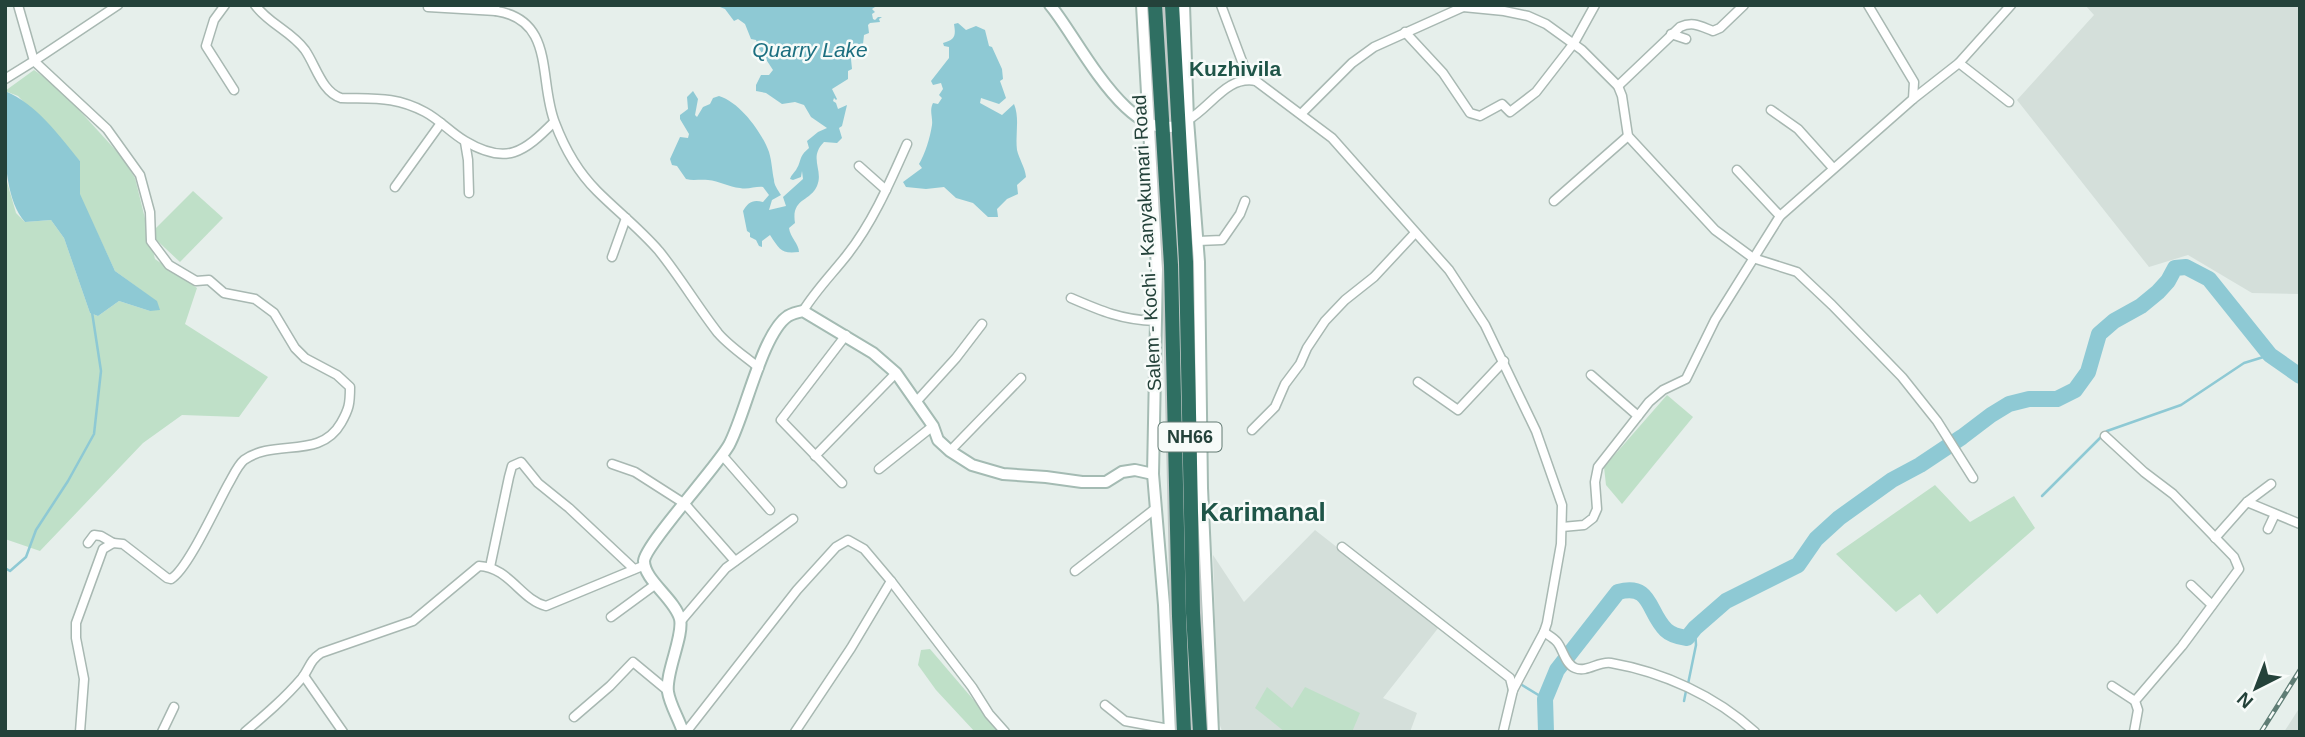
<svg xmlns="http://www.w3.org/2000/svg" width="2305" height="737" viewBox="0 0 2305 737" font-family="Helvetica,sans-serif">
<style>
.built{fill:#d4dfda}
.green{fill:#bfe0c8}
.water{fill:#8ec9d4}
.lines{fill:none;stroke-linecap:round;stroke-linejoin:round}
.stream{stroke:#8ec9d4;stroke-width:2.5}
.river{stroke:#8ec9d4;stroke-width:16}
.street-casing{stroke:#a8b8b2;stroke-width:11}
.secondary-casing{stroke:#a4bbb3;stroke-width:14}
.highway-casing{stroke:#c2cac8;stroke-width:18}
.street{stroke:#fff;stroke-width:8}
.secondary{stroke:#fff;stroke-width:10}
.highway{stroke:#2f6f62;stroke-width:14}
.rail-casing{stroke:#5f7d75;stroke-width:5}
.rail{stroke:#f7fbf9;stroke-width:2.5;stroke-dasharray:8;stroke-linecap:butt}
.labels{text-anchor:middle;dominant-baseline:central;stroke-width:5;stroke-linejoin:round;paint-order:stroke}
.shield{fill:#f7fbf9;stroke:#637a73;stroke-width:2}
.shield-label{font-size:18px;font-weight:bold;fill:#24423a}
.street-label{font-size:19px;fill:#24423a;stroke:#f7fbf9}
.water-label{font-size:21px;font-style:italic;fill:#1c6f80;stroke:#f7fbf9}
.neighbourhood-label{font-size:21px;font-weight:bold;fill:#1f5548;stroke:#f7fbf9}
.district-label{font-size:26px;font-weight:bold;fill:#1f5548;stroke:#f7fbf9}
</style>
<rect width="100%" height="100%" fill="#e6efeb"/>
<g class="built">
<path d="M2085 5H2300V294L2252 293 2188 255 2149 267 2017 100 2094 15Z"/>
<path d="M1315 530 1439 627 1383 698 1417 713 1410 732 1222 731 1218 720 1213 555 1244 602Z"/>
<path d="M2300 707V732H2284Z"/>
</g>
<g class="green">
<path d="M34 70 58 87 121 156 135 178 155 259 197 288 185 324 268 377 239 417 182 415 143 443 40 551 5 539V175L16 213 25 222 51 220 64 238 90 313 98 316 119 301 150 311 156 301 115 271 79 194 80 161 18 96 5 91Z"/>
<path d="M193 191 223 218 180 262 150 234Z"/>
<path d="M1667 395 1693 417 1622 504 1606 485 1604 467Z"/>
<path d="M1935 485 1970 522 2014 496 2035 528 1937 614 1920 594 1896 612 1836 554Z"/>
<path d="M930 649 1001 732H975L936 690 918 665 921 650Z"/>
<path d="M1267 687 1292 708 1305 687 1360 713 1352 732H1285L1255 708Z"/>
</g>
<g class="water">
<path d="M715 5H878L872 9 875 12 872 14 873 19 875 20 878 17H882L879 19 880 22 870 23 868 25 869 33 864 35 863 44H860L858 47 861 49 866 48 851 59 852 69 848 71V79L832 89 837 99 836 100 834 98 833 101 836 103 838 109 847 105 842 126 839 128 842 138 837 143 824 142C808 158 824 170 817 186 810 202 791 198 795 223L789 228C790 237 799 244 799 252 781 254 780 250 770 235L762 241V247L759 246 756 240 750 237V233L747 231 743 211C748 202 753 199 763 202L769 195 763 187C756 186 748 190 740 188 729 187 719 181 708 180 700 179 693 181 686 179L677 166 672 165 670 159 680 137 688 138 689 134 680 119V115L688 109 687 97 693 91 698 99 695 115 697 117 703 107 710 104 713 98 719 96C741 103 762 133 769 152 772 162 772 171 774 180 774 185 778 190 781 195L772 200 769 210 786 206 783 197 803 179 802 171 801 177 793 180 790 179C791 175 794 173 796 170 802 161 798 157 809 148L807 141 818 132 827 128 811 117 804 105 795 102 782 104 766 93 756 91V85L761 75H769L773 70 758 47 756 40 751 39 745 24 738 19 734 21 725 9Z"/>
<path d="M958 23 966 30 976 26 985 30 989 46 992 47 1002 69 1003 79 1000 81 1006 98 999 104 981 98 980 103 1002 115 1014 104C1020 119 1015 134 1017 150 1019 159 1025 167 1026 177L1017 185 1018 194 1007 199 997 209 998 217H988L973 203 956 198 944 187 926 189 906 187 903 182 922 168 919 164C925 154 930 138 932 125 933 117 929 111 933 103L938 104 942 98 939 95 943 89 941 83 933 85 931 81 949 58V47L944 46 943 43C955 40 956 36 954 24Z"/>
<path d="M5 91C37 104 59 136 80 161V194L115 271 157 301 160 310 150 311 119 301 98 316 90 313 64 238 51 220 25 222C0 194 5 129 5 91Z"/>
</g>
<g class="lines">
<g class="stream">
<path d="M2042 496 2107 431 2181 405 2244 363 2270 355 2264 349"/>
<path d="M5 568 10 571 26 557 36 530 68 481 94 434 101 371 92 312"/>
<path d="M1688 684 1696 645 1695 628"/>
<path d="M1522 685 1545 699"/>
<path d="M1684 701 1686 691"/>
</g>
<path class="river" d="M1546 732 1545 699 1557 670 1618 592C1652 583 1647 611 1666 630 1671 635 1680 637 1687 638L1695 628 1726 601 1798 565 1816 539 1839 518 1892 480 1920 465 1962 437 1991 415 2009 404 2029 399H2057L2075 390 2088 372 2099 334 2114 321 2141 306 2158 292 2168 281 2175 268 2186 267 2209 279 2270 355 2300 376"/>
<g class="street-casing">
<g id="street">
<path d="M225 5 214 20 206 46 234 90"/>
<path d="M255 5C269 24 291 31 305 50 316 66 322 92 341 98 374 99 395 96 425 112 440 120 451 133 465 141 507 166 524 152 554 122"/>
<path d="M495 5 496 11C556 20 538 81 555 123 564 147 579 173 597 191 617 211 640 229 659 251 680 277 697 306 718 333 729 346 746 357 759 368"/>
<path d="M1221 5 1243 64 1256 81"/>
<path d="M1462 5 1463 7 1504 11 1528 16 1546 24 1582 50 1618 86 1622 96 1628 136 1715 230 1753 258 1797 272 1832 305 1902 377 1937 421 1973 478"/>
<path d="M428 7 496 11"/>
<path d="M1405 32 1443 73 1470 113 1480 116 1502 104 1510 112 1536 92 1574 43 1595 5"/>
<path d="M1671 34 1686 39"/>
<path d="M1959 63 2009 102"/>
<path d="M5 79 34 61 18 5"/>
<path d="M1618 86 1680 27C1693 21 1700 26 1713 31L1720 28 1744 5"/>
<path d="M1913 99 1959 63 2011 5"/>
<path d="M1771 110 1798 129 1833 168"/>
<path d="M1301 114 1352 63 1374 47 1463 7"/>
<path d="M1188 120C1211 107 1227 75 1256 81L1332 138 1449 270 1485 325 1536 431 1562 505 1561 544 1547 623 1544 632 1513 690 1503 732"/>
<path d="M465 142 468 160 469 193"/>
<path d="M859 166 886 190"/>
<path d="M1737 170 1780 216"/>
<path d="M395 187 441 123"/>
<path d="M1554 201 1628 136"/>
<path d="M1198 241 1222 240 1240 214 1245 201"/>
<path d="M612 257 626 218"/>
<path d="M1071 298C1101 311 1122 320 1155 321"/>
<path d="M803 311C816 290 832 274 847 255 873 222 890 182 907 144"/>
<path d="M1591 375 1638 416"/>
<path d="M1418 382 1458 410 1504 361"/>
<path d="M916 402 956 358 982 324"/>
<path d="M1252 430 1275 407 1285 384 1300 364 1307 348 1325 321 1345 300 1374 277 1415 233"/>
<path d="M2105 436 2144 472 2173 494 2234 557 2239 569 2182 646 2135 701 2138 710 2134 732"/>
<path d="M950 451 1021 378"/>
<path d="M722 455 770 510"/>
<path d="M815 456 896 373"/>
<path d="M612 464 635 472 685 504 735 561"/>
<path d="M879 469 933 426"/>
<path d="M842 483 781 420 846 335"/>
<path d="M2247 502 2300 524"/>
<path d="M1562 527 1584 525 1593 518 1597 509 1595 482 1598 467 1649 402 1663 390 1686 379 1715 320 1780 216 1913 99 1914 82 1868 5"/>
<path d="M2268 529 2275 514"/>
<path d="M2215 538 2247 502 2271 484"/>
<path d="M88 543 94 535 101 536 113 543"/>
<path d="M1342 547 1510 678 1513 690"/>
<path d="M490 567 509 477 512 466 521 462 538 483 569 508 634 569"/>
<path d="M1075 571 1156 508"/>
<path d="M2191 585 2212 605"/>
<path d="M611 617 656 584"/>
<path d="M681 621 726 568 793 519"/>
<path d="M1544 632C1548 635 1554 638 1557 642 1563 649 1565 664 1575 668 1587 673 1598 661 1611 663 1663 672 1716 696 1755 732"/>
<path d="M304 676 343 732"/>
<path d="M2112 686 2135 701"/>
<path d="M1105 705 1125 721 1169 729"/>
<path d="M574 717 610 686 633 662 668 691"/>
<path d="M80 732 84 679 76 638V623L103 549 113 543 123 544 167 578 171 579C188 569 217 504 229 483 233 476 238 465 244 460 275 438 320 460 341 423 349 409 350 404 350 387L337 375 305 358 295 348 274 313 255 299 224 293 209 280 196 281 169 265 151 241 150 212 140 175 107 129 34 61 118 5"/>
<path d="M162 732 174 707"/>
<path d="M245 732C265 715 285 698 302 678 310 668 309 661 321 653L413 621 479 566C509 567 521 600 546 606L645 565"/>
<path d="M686 732 797 590 836 547 848 540 864 549 891 581 972 687 989 714 1005 732"/>
<path d="M795 732 851 648 891 581"/>
</g>
</g>
<g class="secondary-casing">
<g id="secondary">
<path d="M1050 5C1078 37 1133 158 1188 120L1199 262 1202 488 1213 732"/>
<path d="M1142 5 1157 269 1153 474 1164 605 1170 732"/>
<path d="M1184 5 1188 120"/>
<path d="M683 732C679 719 670 705 668 692 665 673 684 636 680 619 675 599 644 580 644 561 645 545 716 468 729 445 745 416 762 333 788 316 793 313 798 312 803 311L873 353 896 373 933 426 938 440 950 451 972 465 1003 474 1046 477 1082 482H1106L1122 472 1135 470 1153 474"/>
</g>
</g>
<g class="highway-casing">
<g id="highway">
<path d="M1155 5 1171 265 1179 616 1184 732"/>
<path d="M1172 5 1186 262 1193 613 1200 732"/>
</g>
</g>
<use href="#street" class="street"/>
<use href="#secondary" class="secondary"/>
<use href="#highway" class="highway"/>
<g class="rail-casing">
<path id="rail" d="M2261 732 2300 670"/>
</g>
<use href="#rail" class="rail"/>
</g>
<g class="labels">
<rect class="shield" x="1158.5" y="422.5" width="63" height="29" rx="5"/>
<g class="shield-label">
<text x="1190" y="437">NH66</text>
</g>
<g class="street-label">
<text transform="translate(1147 243) rotate(-93)">Salem - Kochi - Kanyakumari Road</text>
</g>
<g class="water-label">
<text x="810" y="49">Quarry Lake</text>
</g>
<g class="neighbourhood-label">
<text x="1235" y="68">Kuzhivila</text>
</g>
<g class="district-label">
<text x="1263" y="512">Karimanal</text>
</g>
</g>
<rect width="2305" height="737" fill="none" stroke="#24423a" stroke-width="14"/>
<g transform="translate(2256 688) rotate(222)" stroke="#f7fbf9" stroke-width="5" paint-order="stroke">
<path d="M0-5L12 26L0 18L-12 26Z" fill="#24423a"/>
<text y="-10" font-size="19" font-weight="bold" text-anchor="middle" fill="#24423a">N</text>
</g>
</svg>
